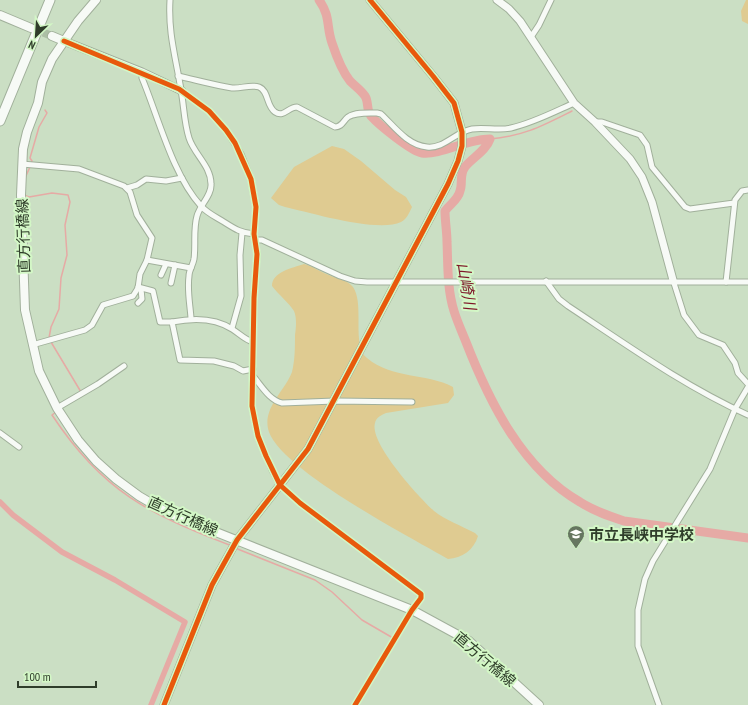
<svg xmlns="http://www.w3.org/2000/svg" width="748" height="705" viewBox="0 0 748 705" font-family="'PT Sans Narrow','Noto Sans JP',sans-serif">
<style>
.green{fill:#dfcb91}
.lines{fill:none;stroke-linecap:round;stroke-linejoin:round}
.stream{stroke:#e6aaa5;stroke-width:1.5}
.canal{stroke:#e6aaa5;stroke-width:5.5}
.river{stroke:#e6aaa5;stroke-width:9}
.primary-tunnel{stroke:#acbfa5;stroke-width:8;stroke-dasharray:8 4;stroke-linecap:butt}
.street-casing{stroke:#a1b09b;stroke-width:7}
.secondary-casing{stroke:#a1b09b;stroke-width:9}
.primary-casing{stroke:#a1b09b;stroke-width:10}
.highway-casing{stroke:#a1b09b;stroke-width:11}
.street{stroke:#f7faf6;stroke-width:5}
.secondary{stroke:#f7faf6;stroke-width:7}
.primary{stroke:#f7faf6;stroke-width:8}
.highway{stroke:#f7faf6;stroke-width:9}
.cycleway-casing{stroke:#d3f7c6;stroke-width:8}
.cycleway{stroke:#e8590c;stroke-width:5}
.labels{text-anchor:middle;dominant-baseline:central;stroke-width:4;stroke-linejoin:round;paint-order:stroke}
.street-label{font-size:15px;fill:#2f3d2a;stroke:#d3f7c6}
.poi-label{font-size:15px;font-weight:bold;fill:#2f3d2a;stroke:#d3f7c6;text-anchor:start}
.water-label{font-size:16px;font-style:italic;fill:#7e1729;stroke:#d3f7c6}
</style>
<rect width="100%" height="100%" fill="#cbdfc4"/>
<g class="green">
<path d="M746 0H748V24L742 21 741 11Z"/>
<path d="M332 146 344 149 361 161 395 190 406 197 412 207C409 213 407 219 401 222 378 233 312 213 285 207L279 205 271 198 294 167Z"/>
<path d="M304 264C313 266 320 272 329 275 337 279 348 280 353 287 365 304 351 346 367 358 392 379 427 373 453 387L454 395 448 403 386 413C382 415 376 417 375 423 369 443 419 497 434 511 445 520 462 526 475 533L478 536C474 550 462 558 448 559 410 537 283 471 269 432 261 409 285 391 292 372 295 360 295 347 295 335 296 328 297 318 294 311 289 303 278 294 272 286 272 272 292 268 304 264Z"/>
</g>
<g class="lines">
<g class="stream">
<path d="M490 139C524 136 542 126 572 111"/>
<path d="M31 163 32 161 30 158 39 127 47 113 45 110"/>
<path d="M25 178 30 167"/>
<path d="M24 195 29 197 52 193 68 195 70 202 65 225 67 255 61 278 59 309 51 327 49 338"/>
<path d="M51 342 81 392"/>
<path d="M56 412 52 415C103 492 149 514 232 546"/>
<path d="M235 548 315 580 332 592 362 620 393 638"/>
</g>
<path class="canal" d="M0 502 13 515 62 552 115 580 185 622 151 705"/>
<path class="river" d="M319 0C331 17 326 26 332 43 336 55 342 71 350 81 355 86 361 90 365 96 369 102 366 110 371 116 379 125 411 151 422 153 441 155 467 139 490 139 486 151 472 158 465 167 459 175 463 183 460 191 458 200 450 204 445 211 445 221 447 232 447 242 448 264 447 289 454 311 457 321 462 332 466 342 489 401 522 469 580 502 594 511 609 516 624 521L748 538"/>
<path class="primary-tunnel" d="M32 28 52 36"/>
<g class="street-casing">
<g id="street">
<path d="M170 0C168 34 176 58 181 90 184 106 184 122 189 138 194 154 211 166 211 184 212 195 200 205 197 216 193 230 196 245 194 259 193 265 189 270 189 276 187 290 190 304 191 318"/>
<path d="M531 37 539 25 551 0"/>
<path d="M142 72V78C158 116 173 176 201 206 207 213 216 217 224 222 235 229 241 233 254 234"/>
<path d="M178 76C196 80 214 85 232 88 241 89 250 84 259 87 269 91 266 106 275 112 284 118 288 107 297 107L335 127C342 127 343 121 348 117 356 112 368 113 377 113L381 114C394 126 407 145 427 147 444 149 455 132 472 129 485 127 498 131 511 128 533 123 554 112 574 103"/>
<path d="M182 91 209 111 226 130 241 154 251 179 256 207 254 234 257 254 254 298 252 406 258 436 272 470 280 485 300 503 421 594V598L412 610 355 705"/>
<path d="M595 122H602L640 135 647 145 652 167 685 207 690 209 734 203"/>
<path d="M22 164 79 169 124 186 130 192 137 215 152 238 147 260 140 274 138 288 133 296 103 305 92 325 85 330 32 345"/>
<path d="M127 188 137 185 146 179 166 181 182 178"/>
<path d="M255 240H262L340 276 355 281 367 282H748"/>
<path d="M147 260 191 268"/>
<path d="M161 275 166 264"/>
<path d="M673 280 684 315 699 335 723 345 735 363 738 373 748 384"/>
<path d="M546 281 559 299 568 306C627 345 684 386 748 415"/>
<path d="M726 282 735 200 742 191 748 190"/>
<path d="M171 283 175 265"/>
<path d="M138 287 153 291 160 322H172"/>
<path d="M138 303 142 299 141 289"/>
<path d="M232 328 241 296 240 255 242 233"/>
<path d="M253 369 243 371 234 366 214 361 180 360 172 322C192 318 214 317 232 329 240 334 245 340 253 342"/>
<path d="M253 376C261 385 269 400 282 403L335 401 412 402"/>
<path d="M57 408 98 384 124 366"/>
<path d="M0 433 19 447"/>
<path d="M659 705 638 646V610L645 579 653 561 710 469 735 409 748 387"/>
</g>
</g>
<g class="secondary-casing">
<g id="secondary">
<path d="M497 0 509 9 520 21 574 103 595 122 630 159 642 177 652 202 673 280"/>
<path d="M64 41 142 72 182 91"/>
<path d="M164 705 212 585 237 540 308 449 448 184 458 161 462 146V132L454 103 433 76 370 0"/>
</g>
</g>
<g class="primary-casing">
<g id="primary">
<path d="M96 0 78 21 52 59 42 82 38 103 27 132 23 149 21 195 25 310 39 371 57 408 78 440 96 461 116 479 139 496 168 513 412 610 469 641 539 705"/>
<path d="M0 15 31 28"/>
<path d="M52 36 64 41"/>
</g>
</g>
<g class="highway-casing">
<path id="highway" d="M0 121 50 0"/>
</g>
<use href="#street" class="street"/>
<use href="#secondary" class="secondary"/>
<use href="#primary" class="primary"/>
<use href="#highway" class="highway"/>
<g class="cycleway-casing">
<g id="cycleway">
<path d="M64 41 179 89 209 111 226 130 235 143 251 179 256 207 254 234 257 254 254 298 252 406 258 436 266 456 280 485 300 503 421 594V598L412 610 355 705"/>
<path d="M164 705 212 585 237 540 308 449 448 184 458 161 462 146V132L454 103 433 76 370 0"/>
</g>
</g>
<use href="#cycleway" class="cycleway"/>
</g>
<defs>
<g id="school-pin" transform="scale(0.9)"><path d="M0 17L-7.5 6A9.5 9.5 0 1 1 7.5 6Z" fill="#667660" stroke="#d3f7c6"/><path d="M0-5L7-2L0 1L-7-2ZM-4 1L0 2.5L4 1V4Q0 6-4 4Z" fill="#fff"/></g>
</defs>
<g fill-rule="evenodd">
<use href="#school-pin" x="576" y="534"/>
</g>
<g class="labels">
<g class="street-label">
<text transform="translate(23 236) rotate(-92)">直方行橋線</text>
<text transform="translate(183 516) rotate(24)">直方行橋線</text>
<text transform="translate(485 659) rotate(40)">直方行橋線</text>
</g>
<g class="poi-label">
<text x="589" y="534">市立長峡中学校</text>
</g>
<g class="water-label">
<text transform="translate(467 286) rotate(81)">山崎川</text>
</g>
</g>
<g transform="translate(36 36) rotate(205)" stroke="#d3f7c6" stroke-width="3" paint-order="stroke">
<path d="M0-3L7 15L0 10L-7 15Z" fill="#2f3d2a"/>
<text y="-6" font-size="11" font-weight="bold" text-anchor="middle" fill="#2f3d2a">N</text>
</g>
<path d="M18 681v6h78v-6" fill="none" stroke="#2f3d2a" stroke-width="2"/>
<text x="24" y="681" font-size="12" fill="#2f3d2a" stroke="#d3f7c6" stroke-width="3" paint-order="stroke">100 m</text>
</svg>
